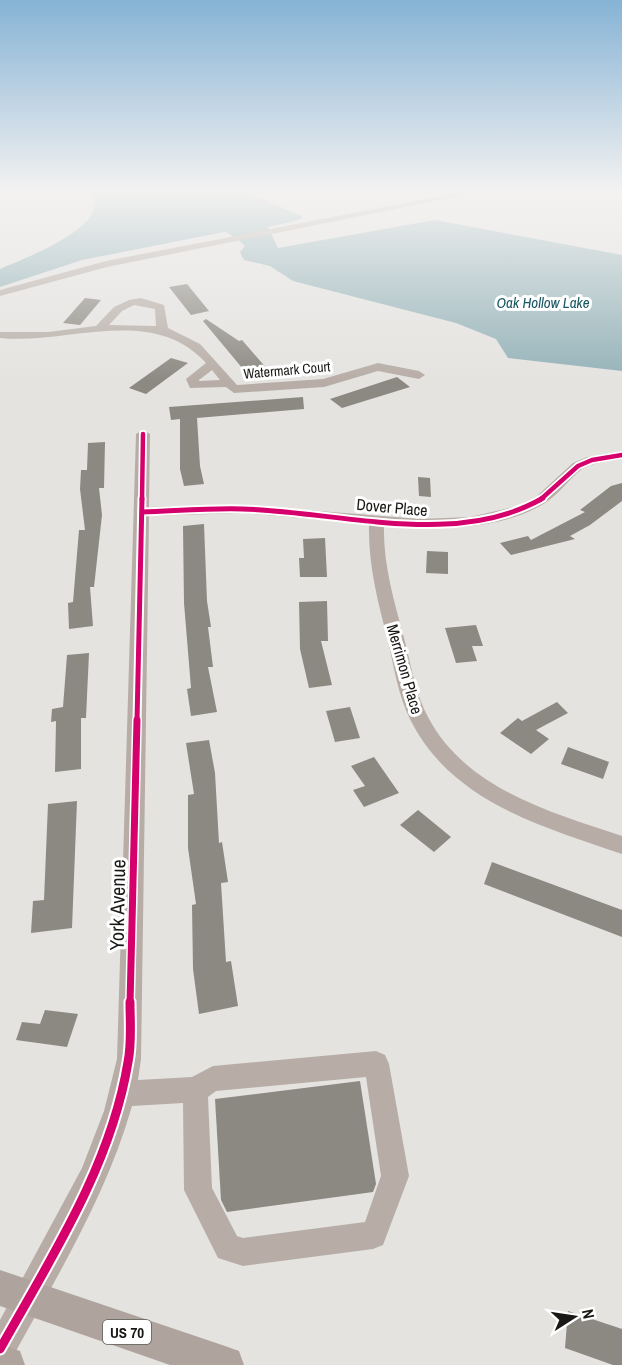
<svg xmlns="http://www.w3.org/2000/svg" width="622" height="1365" viewBox="0 0 622 1365" font-family="'Archivo Narrow',sans-serif">
<style>
.water{fill:#94b2b8}
.lines{fill:none;stroke-linecap:round;stroke-linejoin:round}
.stream{stroke:#94b2b8;stroke-width:2}
.building{fill:#8c8982}
.minor{fill:#b7ada6;fill-rule:evenodd}
.major{fill:#afa49d;fill-rule:evenodd}
.cycleway-far3-casing{stroke:#fff;stroke-width:8}
.cycleway-far2-casing{stroke:#fff;stroke-width:9}
.cycleway-far1-casing{stroke:#fff;stroke-width:10}
.cycleway-casing{stroke:#fff;stroke-width:13}
.cycleway-far3{stroke:#d6006c;stroke-width:4.5}
.cycleway-far2{stroke:#d6006c;stroke-width:5}
.cycleway-far1{stroke:#d6006c;stroke-width:7}
.cycleway{stroke:#d6006c;stroke-width:9}
.labels{text-anchor:middle;dominant-baseline:central;stroke-width:6;stroke-linejoin:round;paint-order:stroke}
.far-street-label{font-size:14px;fill:#191816;stroke:#fff}
.far-water-label{font-size:15px;font-style:italic;fill:#195662;stroke:#fff}
.shield{fill:#fff;stroke:#5e5d5c;stroke-width:1.5}
.shield-label{font-size:15px;font-weight:bold;fill:#191816}
.street-label{font-size:16px;fill:#191816;stroke:#fff}
.near-street-label{font-size:20px;fill:#191816;stroke:#fff}
</style>
<rect width="100%" height="100%" fill="#e4e3e0"/>
<path class="water" d="M90 191H231L252 194 303 217 299 220 268 227 278 248 435 220 622 255V371L508 358 496 339 456 323 293 281 270 266 244 260 240 252 245 246 229 231 82 260 0 287V269C22 259 117 225 90 191Z"/>
<g class="lines">
<path class="stream" d="M223 229 239 239"/>
</g>
<g class="building">
<path d="M187 284 209 311 191 315 169 287Z"/>
<path d="M85 298 101 300 80 325 63 323Z"/>
<path d="M206 319 239 341 242 340 268 370 248 375 203 321Z"/>
<path d="M171 358 188 363 146 394 129 388Z"/>
<path d="M397 377 410 387 342 408 330 399Z"/>
<path d="M303 397 304 409 197 418 200 466 204 484 184 486 180 469V419L171 420 169 407Z"/>
<path d="M105 442 104 488H99L102 515 94 587H90L93 626 69 629 68 603 73 602 79 530H85L80 489 81 470H87L88 443Z"/>
<path d="M418 477 430 478 431 497 419 496Z"/>
<path d="M622 483V501L590 525 570 536 575 539 511 555 500 543 528 536 531 540 585 512 580 510 611 486Z"/>
<path d="M204 524 207 601 211 627H208L213 667H208L217 712 191 716 187 689 191 688 184 603 183 526Z"/>
<path d="M325 538 327 577H300L299 558H304L303 539Z"/>
<path d="M427 551 448 552V574L426 573Z"/>
<path d="M327 601 328 641H321L332 685 309 688 300 649 299 602Z"/>
<path d="M476 625 483 646H472L477 661 456 663 445 628Z"/>
<path d="M89 653 86 718H81V769L55 772 56 721 51 722 52 709 63 707 67 655Z"/>
<path d="M557 702 568 713 536 730 549 739 531 754 500 733 518 718 522 721Z"/>
<path d="M350 707 360 738 335 742 326 711Z"/>
<path d="M209 740 215 773 219 843 222 842 228 882 221 883 226 962 231 961 238 1006 199 1014 193 969 192 905 196 904 188 848V795L194 794 186 743Z"/>
<path d="M568 747 609 762 603 779 561 764Z"/>
<path d="M374 757 399 793 364 807 353 790 365 786 351 766Z"/>
<path d="M77 801 72 928 31 933 33 901 44 900 48 804Z"/>
<path d="M418 810 451 837 434 852 400 825Z"/>
<path d="M492 862 622 910V937L484 884Z"/>
<path d="M45 1010 78 1014 67 1047 16 1040 22 1022 40 1024Z"/>
<path d="M360 1081 376 1184 373 1192 227 1212 221 1200 215 1099Z"/>
<path d="M568 1311 622 1329V1365H613L565 1348Z"/>
</g>
<g class="lines">
<g class="minor">
<path d="M467 191H485L107 267 0 296V290L106 261Z"/>
<path d="M141 298 164 305 168 328 200 344 237 385 323 379 378 363 419 371 425 375 419 379 378 371 324 387 234 393 226 387 190 388 186 379 206 363C152 304 69 345 0 338V332H48L96 326 114 307 129 300ZM134 305 155 309 156 326 109 325 122 311ZM212 370 220 380 199 381V380Z"/>
<path d="M143 430 150 434 149 507 243 505 420 519 470 517 518 506 537 496 573 463 587 457 622 451V459C609 461 594 462 582 469 569 479 559 494 545 503 500 531 435 530 384 526 383 564 394 601 404 638 411 664 415 693 428 717 466 789 550 812 622 836V854C541 826 451 802 410 719 398 695 394 667 388 641 378 602 368 565 369 524L243 513 149 516 141 1059 138 1080 192 1077 213 1066 376 1051 385 1055 389 1064 409 1176 383 1245 373 1249 243 1266 218 1258 184 1190 183 1103 132 1106C106 1197 56 1278 11 1360L0 1364V1320L82 1168 104 1111 117 1059 136 434ZM366 1077 381 1176 365 1222 243 1238 237 1236 212 1188 208 1097 216 1091Z"/>
</g>
<g class="major">
<path d="M0 1270 225 1346 239 1351 244 1365H170L0 1306Z"/>
<path d="M0 1344 20 1351 25 1365H0Z"/>
</g>
<g class="cycleway-far3-casing">
<g id="cycleway-far3">
<path d="M142 500 143 434"/>
<path d="M540 500 578 466 592 460 622 455"/>
</g>
</g>
<g class="cycleway-far2-casing">
<g id="cycleway-far2">
<path d="M142 512C175 511 209 508 242 509 336 511 456 549 543 498"/>
<path d="M137 721 142 498"/>
</g>
</g>
<g class="cycleway-far1-casing">
<path id="cycleway-far1" d="M130 1004 137 720"/>
</g>
<g class="cycleway-casing">
<path id="cycleway" d="M0 1349C51 1258 111 1166 128 1062 132 1043 130 1022 130 1002"/>
</g>
<use href="#cycleway-far3" class="cycleway-far3"/>
<use href="#cycleway-far2" class="cycleway-far2"/>
<use href="#cycleway-far1" class="cycleway-far1"/>
<use href="#cycleway" class="cycleway"/>
</g>
<linearGradient id="sky" x2="0" y2="1"><stop stop-color="#86b3d5"/><stop offset="0.5" stop-color="#f3f2f1"/><stop offset="1" stop-color="#f3f2f1" stop-opacity="0"/></linearGradient>
<rect width="622" height="382" fill="url(#sky)"/>
<g class="labels">
<g class="far-street-label">
<text transform="translate(287 370) rotate(-5)">Watermark Court</text>
</g>
<g class="far-water-label">
<text x="543" y="302">Oak Hollow Lake</text>
</g>
<rect class="shield" x="103" y="1320" width="48" height="24" rx="4.5"/>
<g class="shield-label">
<text x="127" y="1332">US 70</text>
</g>
<g class="street-label">
<text transform="translate(392 507) rotate(5)">Dover Place</text>
<text transform="translate(405 669) rotate(74)">Merrimon Place</text>
</g>
<g class="near-street-label">
<text transform="translate(117 905) rotate(-89)">York Avenue</text>
</g>
</g>
<g transform="translate(574 1317) rotate(78)" stroke="#ffffff" stroke-width="4.5" paint-order="stroke">
<path d="M0-4.5L10 22L0 15L-10 22Z" fill="#191816"/>
<text y="-9" font-size="16" font-weight="bold" text-anchor="middle" fill="#191816">N</text>
</g>
</svg>
